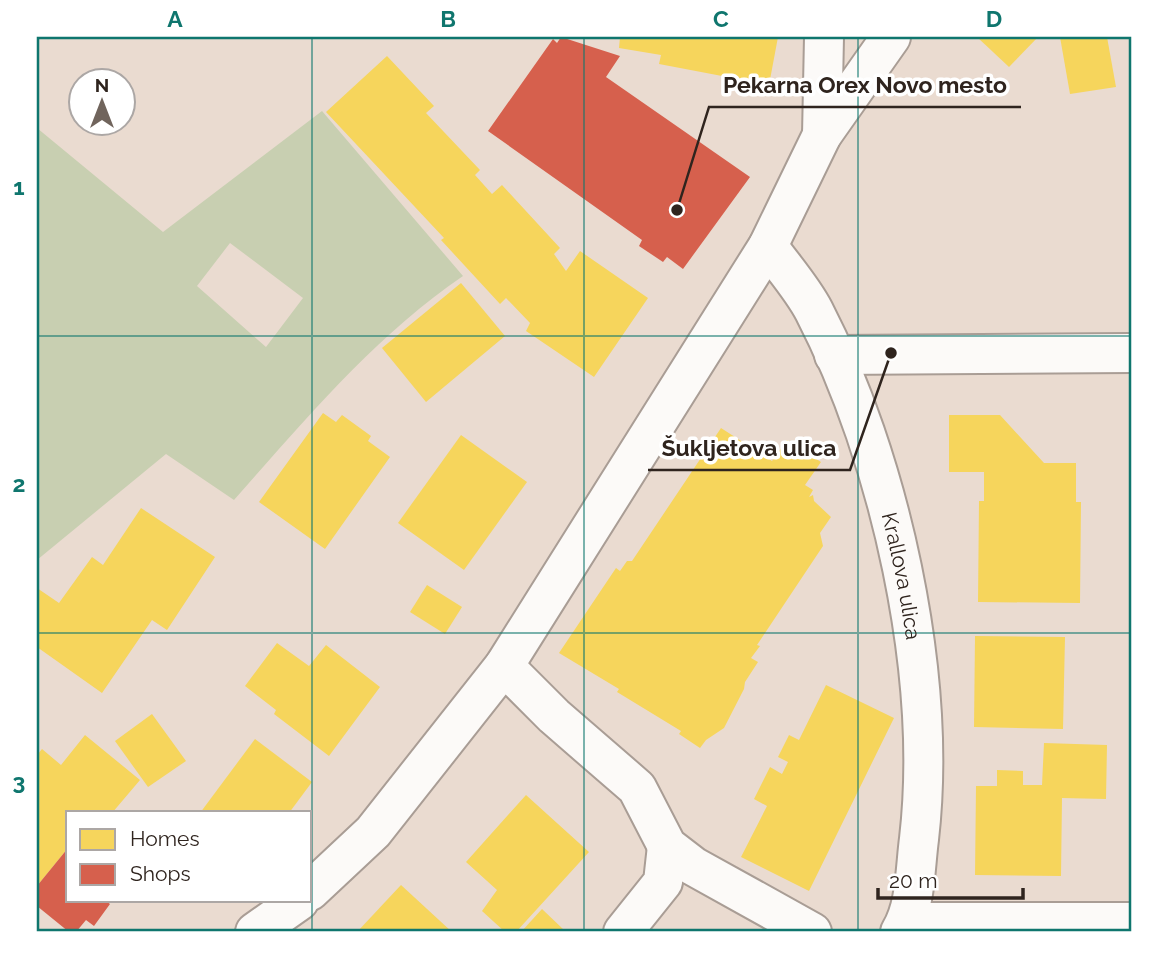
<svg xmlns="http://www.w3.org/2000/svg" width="1169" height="969" viewBox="0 0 1169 969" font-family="Raleway,sans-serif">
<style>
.green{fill:#c8cfb1;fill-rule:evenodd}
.homes{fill:#f6d55c}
.shops{fill:#d6604d}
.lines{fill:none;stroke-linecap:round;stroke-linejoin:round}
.minor-casing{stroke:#a99d95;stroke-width:42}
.tertiary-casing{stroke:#a99d95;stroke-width:42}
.minor{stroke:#fcfaf8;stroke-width:38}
.tertiary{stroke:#fcfaf8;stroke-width:38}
.grid{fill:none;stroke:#0f766e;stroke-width:2;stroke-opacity:0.55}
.labels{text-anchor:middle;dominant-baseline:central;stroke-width:7;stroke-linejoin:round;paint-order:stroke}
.street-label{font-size:21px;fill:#2f241e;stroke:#fff}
.leader{fill:none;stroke:#2f241e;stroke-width:2.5}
.callout-dot{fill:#2f241e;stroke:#fff;stroke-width:2.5}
.callout-label{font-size:23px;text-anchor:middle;font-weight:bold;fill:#2f241e;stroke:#fff;stroke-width:7;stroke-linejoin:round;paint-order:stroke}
.neatline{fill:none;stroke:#0f766e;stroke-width:2.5}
.grid-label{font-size:23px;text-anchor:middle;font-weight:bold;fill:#0f766e}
</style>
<rect width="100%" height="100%" fill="#eadbd0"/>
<path class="green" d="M322 111 463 276C374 337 305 420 234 500L166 454 37 560V128L163 232ZM230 243 303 298 266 347 197 286Z"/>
<g class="homes">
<path d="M620 37H778L769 85 659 64 661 55 619 48Z"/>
<path d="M977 37H1038L1009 67Z"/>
<path d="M1060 37H1107L1116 87 1070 94Z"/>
<path d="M387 56 434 106 426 113 480 170 475 175 492 194 502 185 560 248 554 254 566 271 580 251 648 298 594 377 526 331 530 323 506 298 500 304 441 240 444 238 326 112Z"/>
<path d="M461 283 505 336 426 402 382 348Z"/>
<path d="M323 413 336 422 342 415 371 436 368 441 390 457 325 549 259 502Z"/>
<path d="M949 415H1000L1044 463H1076V502H1081L1080 603 978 602 979 501H984V472H949Z"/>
<path d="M721 428 772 461 787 440 821 462 805 485 813 490 809 497 813 495 814 501 831 517 820 533 823 546 757 645 760 646 751 658 758 662 745 682 744 689 724 728 706 740 700 748 679 734 681 731 617 692 619 689 559 653 616 568 620 571 627 561H632Z"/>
<path d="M461 435 527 482 464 570 398 523Z"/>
<path d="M141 508 215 557 167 630 152 620 102 693 37 647V588L59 603 92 557 103 565Z"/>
<path d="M427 585 462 607 445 634 410 612Z"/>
<path d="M975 636 1065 637 1063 729 974 727Z"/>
<path d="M277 643 309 666 326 645 380 687 329 756 274 714 276 710 245 686Z"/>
<path d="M826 685 894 718 809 891 741 857 767 806 754 799 770 767 782 774 788 762 778 757 789 735 799 740Z"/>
<path d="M152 714 186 761 148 787 115 741Z"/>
<path d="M85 735 140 780 112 813H68V848L37 886V755L42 749 61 765Z"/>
<path d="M255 739 312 782 289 813H200Z"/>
<path d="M1044 743 1107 745 1106 799 1062 798 1061 876 975 875 976 786H997V770L1023 771V785H1042Z"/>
<path d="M526 795 589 852 516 932H505L482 911 497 890 466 862Z"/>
<path d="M401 885 452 932H357Z"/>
<path d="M542 909 564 930 563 932H521Z"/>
</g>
<g class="shops">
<path d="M561 37 620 56 606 77 750 177 683 269 667 257 663 262 639 246 642 240 488 131 553 39 557 43Z"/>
<path d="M68 848V901H106L110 904 94 926 86 920 76 932H69L37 906V886Z"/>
</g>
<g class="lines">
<g class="minor-casing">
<g id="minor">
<path d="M822 135 824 37"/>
<path id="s1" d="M768 246C783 267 802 288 814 311 890 458 938 674 919 839 915 869 916 906 900 932"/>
<path d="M834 355 1132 353"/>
<path d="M504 666 554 716 637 788 667 846 693 866 812 932"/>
<path d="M906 922H1132"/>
<path d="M623 932 663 882 667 846"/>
</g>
</g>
<g class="tertiary-casing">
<g id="tertiary">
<path d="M310 891 373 832 504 666 768 246 822 135 891 37"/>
<path d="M255 932 299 901"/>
</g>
</g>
<use href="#minor" class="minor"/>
<use href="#tertiary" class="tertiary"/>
</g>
<path class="grid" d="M312 37V932M584 37V932M858 37V932M37 336H1132M37 633H1132"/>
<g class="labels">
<g class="street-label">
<text stroke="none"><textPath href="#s1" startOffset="360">Krallova ulica</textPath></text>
</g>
</g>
<path class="leader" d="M677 210L709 107H1021M891 353L850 470H648"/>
<g class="callout-dot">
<circle cx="677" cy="210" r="7"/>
<circle cx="891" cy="353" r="7"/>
</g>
<g class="callout-label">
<text x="865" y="93">Pekarna Orex Novo mesto</text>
<text x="749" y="456">Šukljetova ulica</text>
</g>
<rect width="1169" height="969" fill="none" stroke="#ffffff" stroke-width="77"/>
<rect x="66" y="811" width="245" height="91" fill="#ffffff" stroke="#aca7a5" stroke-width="2"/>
<rect x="80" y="829" width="35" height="21" fill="#f6d55c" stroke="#aca7a5" stroke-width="2"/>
<text x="130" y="846" font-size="21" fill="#2f241e">Homes</text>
<rect x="80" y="864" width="35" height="21" fill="#d6604d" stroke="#aca7a5" stroke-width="2"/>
<text x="130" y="881" font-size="21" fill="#2f241e">Shops</text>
<g transform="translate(102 102)"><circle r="33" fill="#ffffff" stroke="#aca7a5" stroke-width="2"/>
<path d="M0-5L12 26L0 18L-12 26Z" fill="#70645c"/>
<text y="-10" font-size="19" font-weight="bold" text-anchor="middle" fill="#2f241e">N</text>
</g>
<path d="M878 888v10h145v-10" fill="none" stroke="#2f241e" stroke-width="3.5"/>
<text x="889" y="888" font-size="21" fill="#2f241e" stroke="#ffffff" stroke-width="5" paint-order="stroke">20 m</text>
<rect x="38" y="38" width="1092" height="892" class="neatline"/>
<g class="grid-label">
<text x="175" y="27">A</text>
<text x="448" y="27">B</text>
<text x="721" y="27">C</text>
<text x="994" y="27">D</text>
<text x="19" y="195">1</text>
<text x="19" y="492">2</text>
<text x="19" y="790">3</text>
</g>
</svg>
